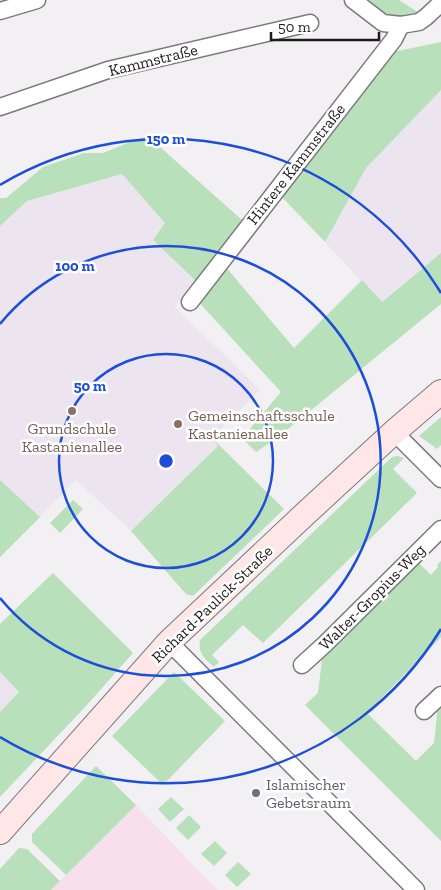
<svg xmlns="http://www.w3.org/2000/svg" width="441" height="890" viewBox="0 0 441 890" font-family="'Zilla Slab',serif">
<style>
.commercial{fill:#f7e0ec}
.built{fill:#ece4ef}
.green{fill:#b8e0ba}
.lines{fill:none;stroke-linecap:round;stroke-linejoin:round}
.street-casing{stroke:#7c797d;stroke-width:19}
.secondary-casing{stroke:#7c797d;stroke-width:26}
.street{stroke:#fff;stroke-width:16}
.secondary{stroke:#ffe7e7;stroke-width:24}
.ring{fill:none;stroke:#1d4ed8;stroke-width:2.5}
.education-dot{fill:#8d6e63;stroke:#fff;stroke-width:2}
.worship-dot{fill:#6b7280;stroke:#fff;stroke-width:2}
.labels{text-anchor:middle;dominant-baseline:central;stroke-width:5;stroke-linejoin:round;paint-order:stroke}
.street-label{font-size:16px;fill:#1d1b1d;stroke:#fff}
.education-label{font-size:16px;fill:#785e54;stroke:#fff;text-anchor:start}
.worship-label{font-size:16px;fill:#5b616d;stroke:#fff;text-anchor:start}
.centre{fill:#1d4ed8;stroke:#fff;stroke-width:2.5}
.ring-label{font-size:15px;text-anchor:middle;font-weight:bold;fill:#1d4ed8;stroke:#fff;stroke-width:5;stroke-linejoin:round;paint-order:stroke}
</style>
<rect width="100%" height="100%" fill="#f3f0f4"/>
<path class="commercial" d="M136 805 217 890H51Z"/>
<g class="built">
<path d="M441 90V253L381 302 325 242 366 168Z"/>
<path d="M122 174 166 223 153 240 198 283 174 306 260 390 212 438 218 446 131 531 76 480 40 517 0 480V226L27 201Z"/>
<path d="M0 672 19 692 0 712Z"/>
</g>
<g class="green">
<path d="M368 0H399L419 13C401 20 377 16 368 0Z"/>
<path d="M441 42V90L366 168 325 242 279 194 388 53Z"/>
<path d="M146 137 160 147 242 220 198 283 153 240 165 223 122 174 27 201 0 226V198H6L43 167 84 153H103L135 140Z"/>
<path d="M441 253V304L277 438 256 452 242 438 281 392 196 299 225 266 294 348 362 280 382 302Z"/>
<path d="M441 417V445L437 449 419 436Z"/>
<path d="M212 438 284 509 193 596 186 594 131 531 218 446Z"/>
<path d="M398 456 404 458 393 469 417 493 263 643 243 625 212 655 219 662 214 667C204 658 198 653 200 640L392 457Z"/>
<path d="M0 480 40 517 0 557Z"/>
<path d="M73 500 83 509 60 533 50 523Z"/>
<path d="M416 560 431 575 438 567 437 565 441 561V637L367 713 416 761 434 743 438 703 441 700V841L305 705 318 693 323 651Z"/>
<path d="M53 573 133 653 85 707 0 797V712L19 692 0 672V624Z"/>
<path d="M174 672 225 721 163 785 112 736Z"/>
<path d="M96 766 136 805 66 875 32 842V834Z"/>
<path d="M171 797 184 809 170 822 158 809Z"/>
<path d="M189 815 201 827 188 840 176 828Z"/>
<path d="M215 841 227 853 214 866 201 854Z"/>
<path d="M19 848 27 849 60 881 51 890H0V869Z"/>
<path d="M238 862 251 874 237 887 225 875Z"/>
</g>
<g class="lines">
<g class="street-casing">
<g id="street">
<path d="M353 0 383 23 401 25 419 22 426 17 441 3"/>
<path d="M0 11 37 0"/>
<path d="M0 107 108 70 310 23"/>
<path d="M190 302 394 39 401 25"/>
<path d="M394 432 441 479"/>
<path d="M169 642 416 890"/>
<path d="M302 665 325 644 441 529"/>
<path d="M424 711 441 695"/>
</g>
</g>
<g class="secondary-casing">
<path id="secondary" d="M0 832 169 642 305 514 394 432 441 392"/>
</g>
<use href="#street" class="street"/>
<use href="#secondary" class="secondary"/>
</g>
<g class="ring">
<circle cx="166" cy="461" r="107"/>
<path d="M0 324A215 215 0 1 1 0 598"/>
<path d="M441 629A322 322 0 0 1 0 737M0 185A322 322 0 0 1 441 293"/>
</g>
<g class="education-dot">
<circle cx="72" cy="411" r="5"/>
<circle cx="178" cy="424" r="5"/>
</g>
<circle class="worship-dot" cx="256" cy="793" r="5"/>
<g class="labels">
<g class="street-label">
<text transform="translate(153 60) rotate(-14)">Kammstraße</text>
<text transform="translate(296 164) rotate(-52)">Hintere Kammstraße</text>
<text transform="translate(372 597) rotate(-45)">Walter-Gropius-Weg</text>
<text transform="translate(212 604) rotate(-44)">Richard-Paulick-Straße</text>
</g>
<g class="education-label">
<text x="188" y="415">Gemeinschaftsschule<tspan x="188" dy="18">Kastanienallee</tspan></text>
<text x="72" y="428" text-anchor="middle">Grundschule<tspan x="72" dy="18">Kastanienallee</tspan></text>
</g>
<g class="worship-label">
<text x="266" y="784">Islamischer<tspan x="266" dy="18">Gebetsraum</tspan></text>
</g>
</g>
<circle cx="166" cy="461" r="8" class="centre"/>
<g class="ring-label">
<text x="166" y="144">150 m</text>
<text x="75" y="271">100 m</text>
<text x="90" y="391">50 m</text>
</g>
<path d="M271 32v8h108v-8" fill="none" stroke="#1d1b1d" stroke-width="2.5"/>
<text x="278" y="32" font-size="15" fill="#1d1b1d" stroke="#ffffff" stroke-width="4" paint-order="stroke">50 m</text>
</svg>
